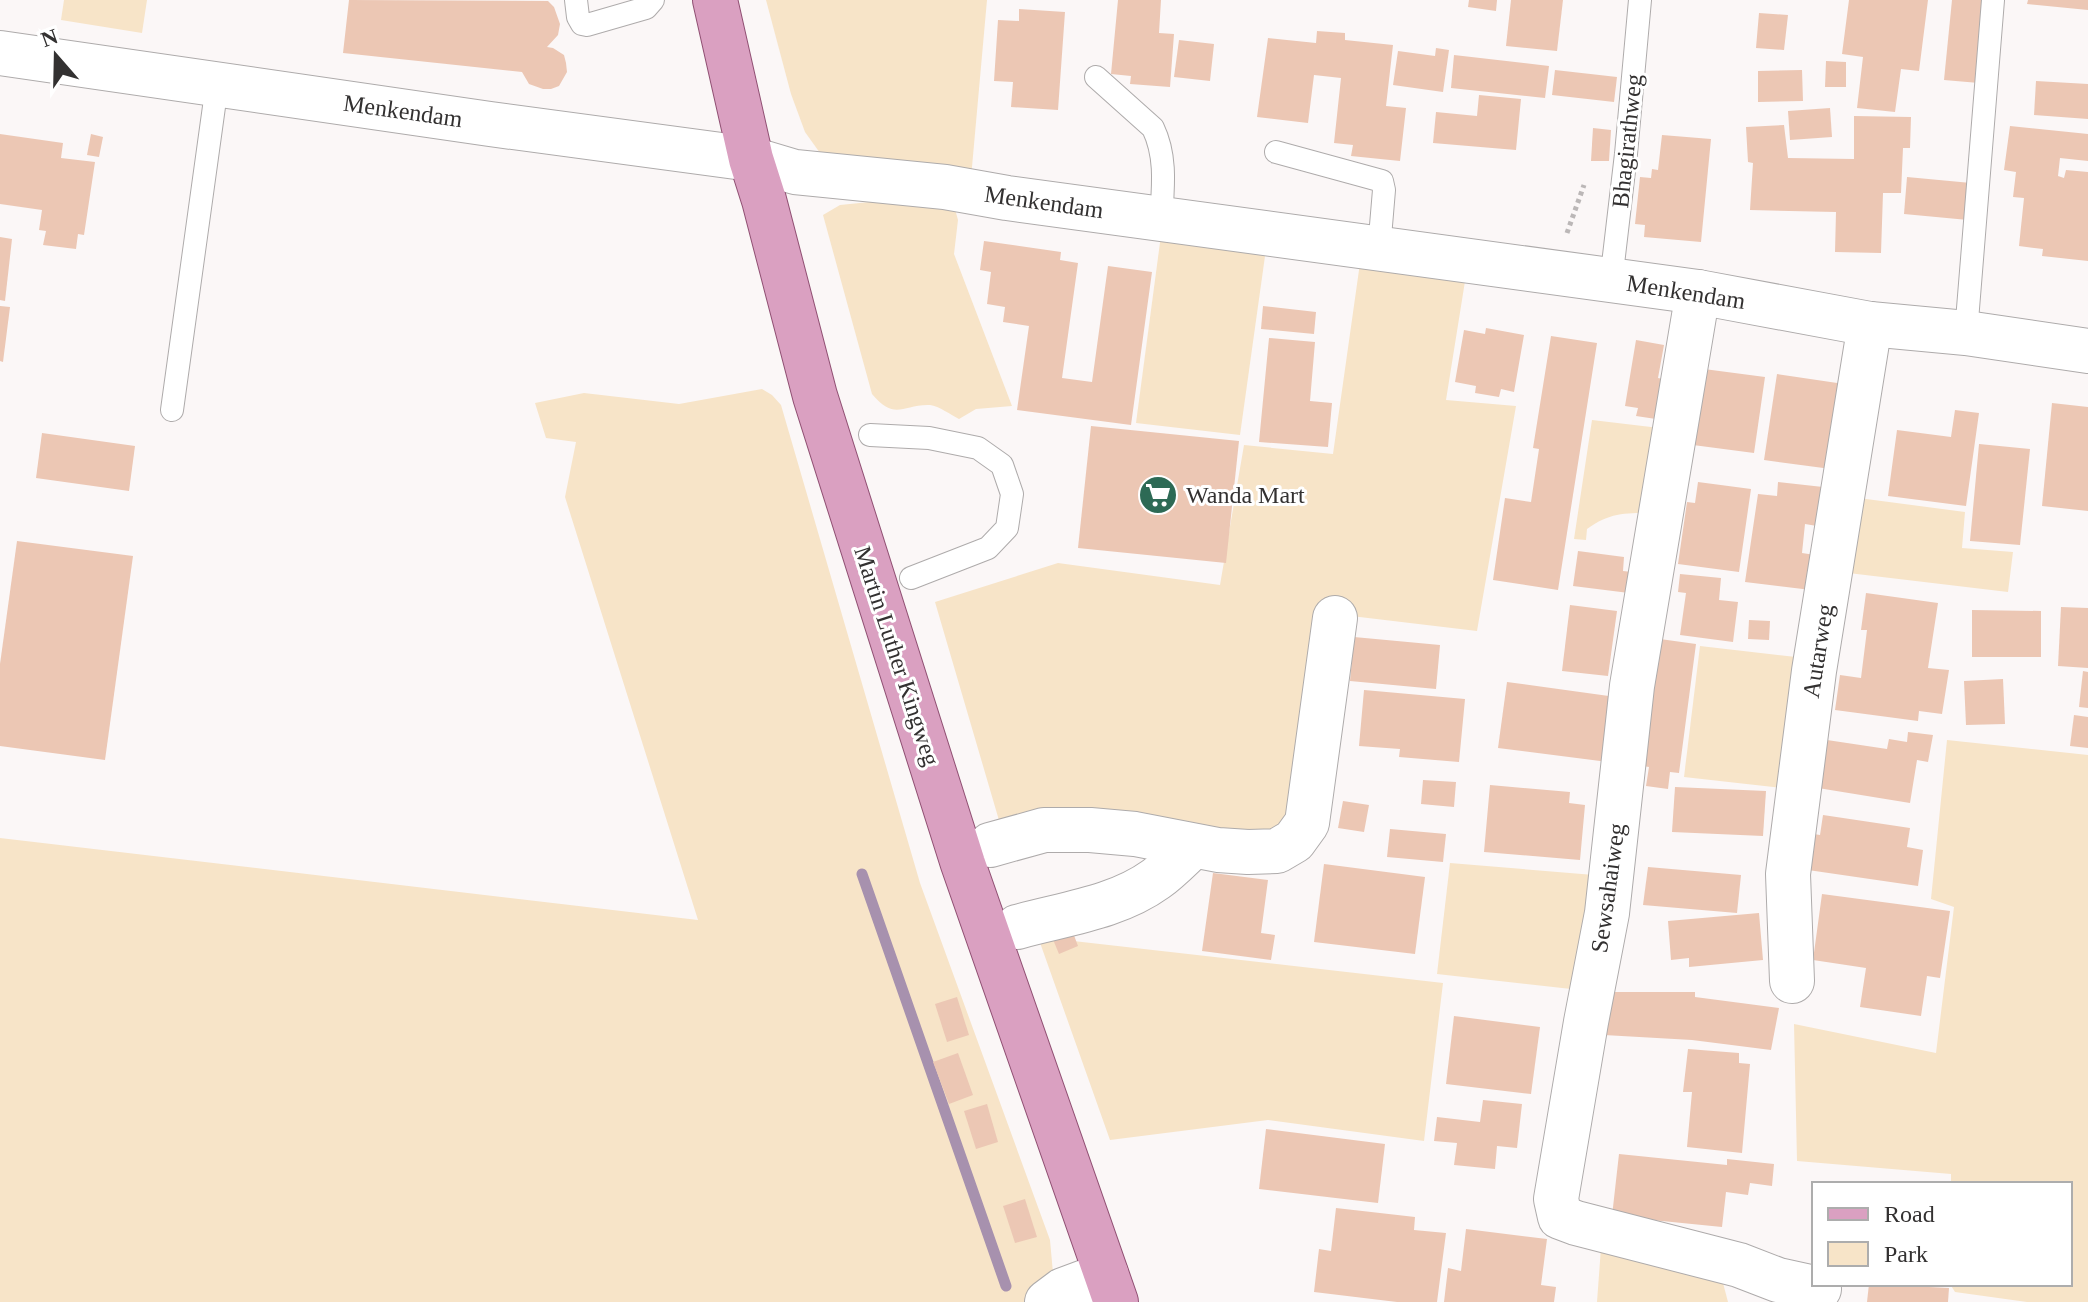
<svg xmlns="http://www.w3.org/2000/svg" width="2088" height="1302" viewBox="0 0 2088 1302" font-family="'Times New Roman',serif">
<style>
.green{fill:#f7e4c8}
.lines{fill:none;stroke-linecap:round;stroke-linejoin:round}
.stream{stroke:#a791ae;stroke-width:11}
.building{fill:#ecc7b4}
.lane-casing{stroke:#aeabab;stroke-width:24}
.street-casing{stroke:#aeabab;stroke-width:46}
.primary-casing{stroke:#905073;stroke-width:46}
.path{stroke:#bbb7b7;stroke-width:5;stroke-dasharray:4 4;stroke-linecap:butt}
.lane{stroke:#fff;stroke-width:22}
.street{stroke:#fff;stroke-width:44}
.primary{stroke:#daa0c1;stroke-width:44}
.labels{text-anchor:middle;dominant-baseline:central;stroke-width:6;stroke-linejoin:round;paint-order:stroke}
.street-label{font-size:24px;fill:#333131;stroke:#fff}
.poi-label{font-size:24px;fill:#333131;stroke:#fff;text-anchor:start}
</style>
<rect width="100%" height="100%" fill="#fbf7f7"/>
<g class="green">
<path d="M64 0H147L142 33 61 20Z"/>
<path d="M766 0H987L971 178 820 153 805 132 791 94Z"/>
<path d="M909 198 955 209 958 220 954 254 1012 406 976 409 959 419C951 415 939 406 930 405 902 404 896 422 872 394L823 215 840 205Z"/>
<path d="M1161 235 1266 249 1240 435 1136 423Z"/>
<path d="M1360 263 1466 275 1446 400 1516 406 1477 631 1326 613 1283 838 1003 834 935 602 1058 563 1220 585 1244 445 1333 454Z"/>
<path d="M762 389 772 395 781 405 920 883 1050 1240 1053 1273 1027 1302H0V838L698 920 565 497 576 442 546 438 535 403 584 393 679 404Z"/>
<path d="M1592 420 1668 429 1650 513C1624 513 1609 513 1587 529L1586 540 1574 539Z"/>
<path d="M1851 497 1965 512 1962 548 2013 552 2008 592 1840 572Z"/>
<path d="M1700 646 1805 658 1790 789 1684 777Z"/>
<path d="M1947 740 2088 755V1302H2027L1955 1292 1950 1284H2070V1184H1951V1174L1797 1161 1794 1024 1936 1053 1954 907 1931 899Z"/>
<path d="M1450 863 1594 875 1580 990 1437 974Z"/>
<path d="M1038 937 1443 983 1424 1141 1268 1120 1110 1140Z"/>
<path d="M1602 1234 1718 1264 1728 1302H1597Z"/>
</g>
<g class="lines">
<path class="stream" d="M862 874 1006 1286"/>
</g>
<g class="building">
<path d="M349 0 548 1 554 7 560 24 558 35 547 47 553 48 564 55 566 63 567 72 559 86 551 89H543L529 84 522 72 343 53Z"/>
<path d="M1118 0H1161L1159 33 1174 34 1170 87 1130 84 1131 76 1111 74Z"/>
<path d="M1469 0H1497L1496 11 1468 7Z"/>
<path d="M1511 0H1563L1557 51 1506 46Z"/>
<path d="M1849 0H1928L1919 71 1901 69 1895 112 1857 108 1863 57 1842 54Z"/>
<path d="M1952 0H1987L1979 83 1944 80Z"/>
<path d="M2028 0H2088V10L2027 4Z"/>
<path d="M1019 9 1065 12 1058 110 1011 107 1013 82 994 81 998 20 1019 21Z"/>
<path d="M1759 13 1788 15 1784 50 1756 48Z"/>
<path d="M1317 31 1345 33V40L1393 45 1386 106 1406 108 1400 161 1351 156 1353 145 1334 143 1341 78 1314 75 1308 123 1257 117 1268 38 1316 43Z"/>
<path d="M1179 40 1214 44 1210 81 1174 77Z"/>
<path d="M1436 48 1449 50 1443 92 1393 85 1398 51 1435 56Z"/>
<path d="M1454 55 1549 66 1545 98 1451 88Z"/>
<path d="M1826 61 1846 62V87H1825Z"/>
<path d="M1555 70 1617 77 1614 102 1552 95Z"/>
<path d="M1802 70 1803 101 1758 102V71Z"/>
<path d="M2036 81 2088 84V119L2034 115Z"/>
<path d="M1479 95 1521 99 1516 150 1433 143 1436 112 1477 116Z"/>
<path d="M1830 108 1832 137 1790 140 1788 111Z"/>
<path d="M1854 116 1911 117 1910 148H1903L1901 193H1883L1881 253 1835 252 1836 212 1750 210 1753 163 1748 162 1746 127 1784 125 1788 158 1854 159Z"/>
<path d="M2010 126 2088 134V161L2060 158 2058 176 2064 178 2066 170 2088 172V261L2042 256 2043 249 2019 246 2024 198 2013 197 2016 172 2004 170Z"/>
<path d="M1593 128 1611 130 1609 161H1591Z"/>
<path d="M0 134 63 143 61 158 95 162 84 235 78 234 76 249 43 245 46 231 39 230 42 210 0 204Z"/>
<path d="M91 134 103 137 99 157 87 155Z"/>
<path d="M1662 135 1711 139 1701 242 1644 237 1645 225 1635 224 1640 177 1651 178 1652 169 1658 170Z"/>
<path d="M1907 177 1971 183 1968 220 1904 214Z"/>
<path d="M0 237 12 239 5 301 0 300Z"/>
<path d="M984 241 1061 252 1060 260 1078 263 1062 378 1092 382 1108 266 1152 272 1131 425 1017 410 1029 326 1003 322 1005 307 987 304 991 272 980 270Z"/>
<path d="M0 306 10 307 3 362 0 361Z"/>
<path d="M1263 306 1316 312 1314 334 1261 329Z"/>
<path d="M1486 328 1524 335 1514 392 1501 389 1499 397 1475 393 1476 386 1455 382 1464 330 1485 334Z"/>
<path d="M1551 336 1597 343 1558 590 1493 580 1505 498 1531 502 1539 449 1533 448Z"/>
<path d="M1269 338 1315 342 1310 401 1332 403 1328 447 1259 442Z"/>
<path d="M1636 340 1664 345 1658 378 1663 379 1656 419 1636 416 1638 408 1625 406Z"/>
<path d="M1704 369 1765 377 1754 453 1693 445Z"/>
<path d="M1777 374 1844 384 1831 469 1764 460Z"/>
<path d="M2052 403 2088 407V511L2042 506Z"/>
<path d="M1955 410 1979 413 1966 506 1888 496 1897 430 1951 437Z"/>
<path d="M1091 426 1239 441 1226 563 1078 548Z"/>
<path d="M42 433 135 446 129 491 36 478Z"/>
<path d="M1979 444 2030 449 2020 545 1970 541Z"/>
<path d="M1698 482 1751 489 1739 572 1678 564 1687 502 1695 503Z"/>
<path d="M1778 482 1823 487 1817 526 1805 524 1802 553 1815 555 1811 590 1745 582 1758 494 1777 496Z"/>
<path d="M17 541 133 556 105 760 0 746V664Z"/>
<path d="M1578 551 1624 557 1623 571 1632 572 1629 593 1573 586Z"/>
<path d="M1680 574 1721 578 1719 600 1738 602 1733 642 1680 635 1686 593 1678 592Z"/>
<path d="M1866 593 1938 603 1928 668 1949 670 1942 714 1919 711 1918 721 1835 710 1840 675 1861 678 1867 630H1861Z"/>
<path d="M1570 605 1617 611 1608 676 1562 671Z"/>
<path d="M2061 607 2088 608V668L2058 666Z"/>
<path d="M1972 610 2041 611V657H1972Z"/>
<path d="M1749 620 1770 621 1769 640 1748 639Z"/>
<path d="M1354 637 1440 645 1436 689 1350 681Z"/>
<path d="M1660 639 1696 644 1679 773 1670 772 1668 789 1646 786 1649 767 1643 766Z"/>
<path d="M2083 671 2088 672V708L2079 707Z"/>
<path d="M2003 679 2005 724 1966 725 1964 681Z"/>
<path d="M1507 682 1616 697 1608 762 1498 748Z"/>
<path d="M1364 690 1465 699 1459 762 1399 757 1400 749 1359 746Z"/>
<path d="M2074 715 2088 717V748L2070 746Z"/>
<path d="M1908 732 1933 735 1928 762 1917 760 1910 803 1818 788 1827 740 1887 749 1889 739 1907 742Z"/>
<path d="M1423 780 1456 782 1454 807 1421 804Z"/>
<path d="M1490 785 1570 792 1569 803 1585 805 1580 860 1484 852Z"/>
<path d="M1675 787 1766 791 1763 836 1672 832Z"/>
<path d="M1343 801 1369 805 1364 832 1338 828Z"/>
<path d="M1823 815 1910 828 1907 847 1923 850 1918 886 1808 870 1814 834 1820 835Z"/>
<path d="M1390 829 1446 834 1443 862 1387 857Z"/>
<path d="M1324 864 1425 877 1415 954 1314 942Z"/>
<path d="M1648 867 1741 875 1737 913 1643 905Z"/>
<path d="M1213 873 1268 880 1261 933 1275 935 1271 960 1202 951Z"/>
<path d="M1822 894 1950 911 1940 978 1927 976 1921 1016 1860 1007 1866 968 1813 960Z"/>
<path d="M1759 913 1763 960 1689 967V958L1671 960 1668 921Z"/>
<path d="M1072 930 1078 946 1059 954 1052 937Z"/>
<path d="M1608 992H1695V997L1779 1008 1771 1050 1692 1040 1604 1035Z"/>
<path d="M957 997 969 1035 947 1042 935 1004Z"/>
<path d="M1454 1016 1540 1027 1531 1094 1446 1084Z"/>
<path d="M1688 1049 1739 1053V1063L1750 1064 1742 1153 1687 1147 1692 1092H1683Z"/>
<path d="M958 1053 973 1095 949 1104 933 1062Z"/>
<path d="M1483 1100 1522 1104 1517 1148 1497 1146 1495 1169 1454 1165 1457 1143 1434 1141 1437 1117 1480 1122Z"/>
<path d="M987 1104 998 1142 976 1149 964 1111Z"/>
<path d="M1266 1129 1385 1144 1378 1203 1259 1189Z"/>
<path d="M1619 1154 1727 1165V1159L1774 1164 1772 1186 1750 1183 1748 1195 1726 1192 1722 1227 1612 1216Z"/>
<path d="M1025 1199 1037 1237 1015 1243 1003 1206Z"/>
<path d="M1336 1208 1415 1217 1414 1230 1446 1233 1437 1302H1397L1314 1292 1319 1249 1331 1251Z"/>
<path d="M1466 1229 1547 1239 1541 1285 1556 1287 1554 1302H1444L1448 1268 1461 1271Z"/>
<path d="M1869 1284 1949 1288 1948 1302H1867Z"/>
</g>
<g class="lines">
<g class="lane-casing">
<g id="lane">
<path d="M576 0 578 17 582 24 587 25 646 8 653 0"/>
<path d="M1096 77 1153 128C1167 157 1163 188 1161 219"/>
<path d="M1276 152 1382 181 1384 190 1379 249"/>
<path d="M1611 281 1626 154 1640 0"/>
<path d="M1966 333 1993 0"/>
<path d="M172 410 217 85"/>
<path d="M870 435 929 438 978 448 1002 465 1012 494 1007 528 988 548 911 578"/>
</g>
</g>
<g class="street-casing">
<g id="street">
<path d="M0 53 490 124 751 159 795 172 945 187 1007 198 1698 292 1870 324 1966 333 2088 351"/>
<path d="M1698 292 1632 686 1607 913 1586 1022 1556 1199 1560 1217 1576 1223 1739 1265 1778 1280 1819 1289"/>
<path d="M990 845 1044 830H1090L1135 834 1218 850 1248 852 1277 851 1294 841 1307 823 1335 618"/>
<path d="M1017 927C1063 914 1116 908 1156 879 1170 869 1181 857 1193 846"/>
<path d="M1792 981 1788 874 1814 671 1870 324"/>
<path d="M1047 1302 1063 1290 1106 1274"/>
</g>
</g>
<g class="primary-casing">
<path id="primary" d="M715 0 751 159 764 200 815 396 963 864 1116 1302"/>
</g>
<path class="path" d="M1567 233 1584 185"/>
<use href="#lane" class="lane"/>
<use href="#street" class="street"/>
<use href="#primary" class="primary"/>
</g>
<defs>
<g id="supermarket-disc" transform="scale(2)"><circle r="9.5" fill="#2d6a55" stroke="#fff"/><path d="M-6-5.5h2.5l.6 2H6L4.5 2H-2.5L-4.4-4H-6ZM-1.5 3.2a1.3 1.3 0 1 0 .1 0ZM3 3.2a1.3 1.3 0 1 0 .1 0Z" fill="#fff"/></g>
</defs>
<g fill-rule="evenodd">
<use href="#supermarket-disc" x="1158" y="495"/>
</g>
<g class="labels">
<g class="street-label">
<text transform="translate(403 111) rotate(8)">Menkendam</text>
<text transform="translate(1627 141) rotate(-84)">Bhagirathweg</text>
<text transform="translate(1044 202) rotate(8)">Menkendam</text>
<text transform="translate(1686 292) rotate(9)">Menkendam</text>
<text transform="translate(1818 651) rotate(-81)">Autarweg</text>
<text transform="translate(897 656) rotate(72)">Martin Luther Kingweg</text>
<text transform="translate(1608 888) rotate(-82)">Sewsahaiweg</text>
</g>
<g class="poi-label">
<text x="1186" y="495">Wanda Mart</text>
</g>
</g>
<rect x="1812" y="1182" width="260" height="104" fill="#ffffff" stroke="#adadad" stroke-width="2"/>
<rect x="1828" y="1208" width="40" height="12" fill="#daa0c1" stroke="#adadad" stroke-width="2"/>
<text x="1884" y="1222" font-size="24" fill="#333131">Road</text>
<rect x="1828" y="1242" width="40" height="24" fill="#f7e4c8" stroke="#adadad" stroke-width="2"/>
<text x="1884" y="1262" font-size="24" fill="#333131">Park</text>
<g transform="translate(56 56) rotate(340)" stroke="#ffffff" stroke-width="6" paint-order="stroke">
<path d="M0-6L14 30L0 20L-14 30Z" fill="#333131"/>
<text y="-12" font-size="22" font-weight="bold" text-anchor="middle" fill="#333131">N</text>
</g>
</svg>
